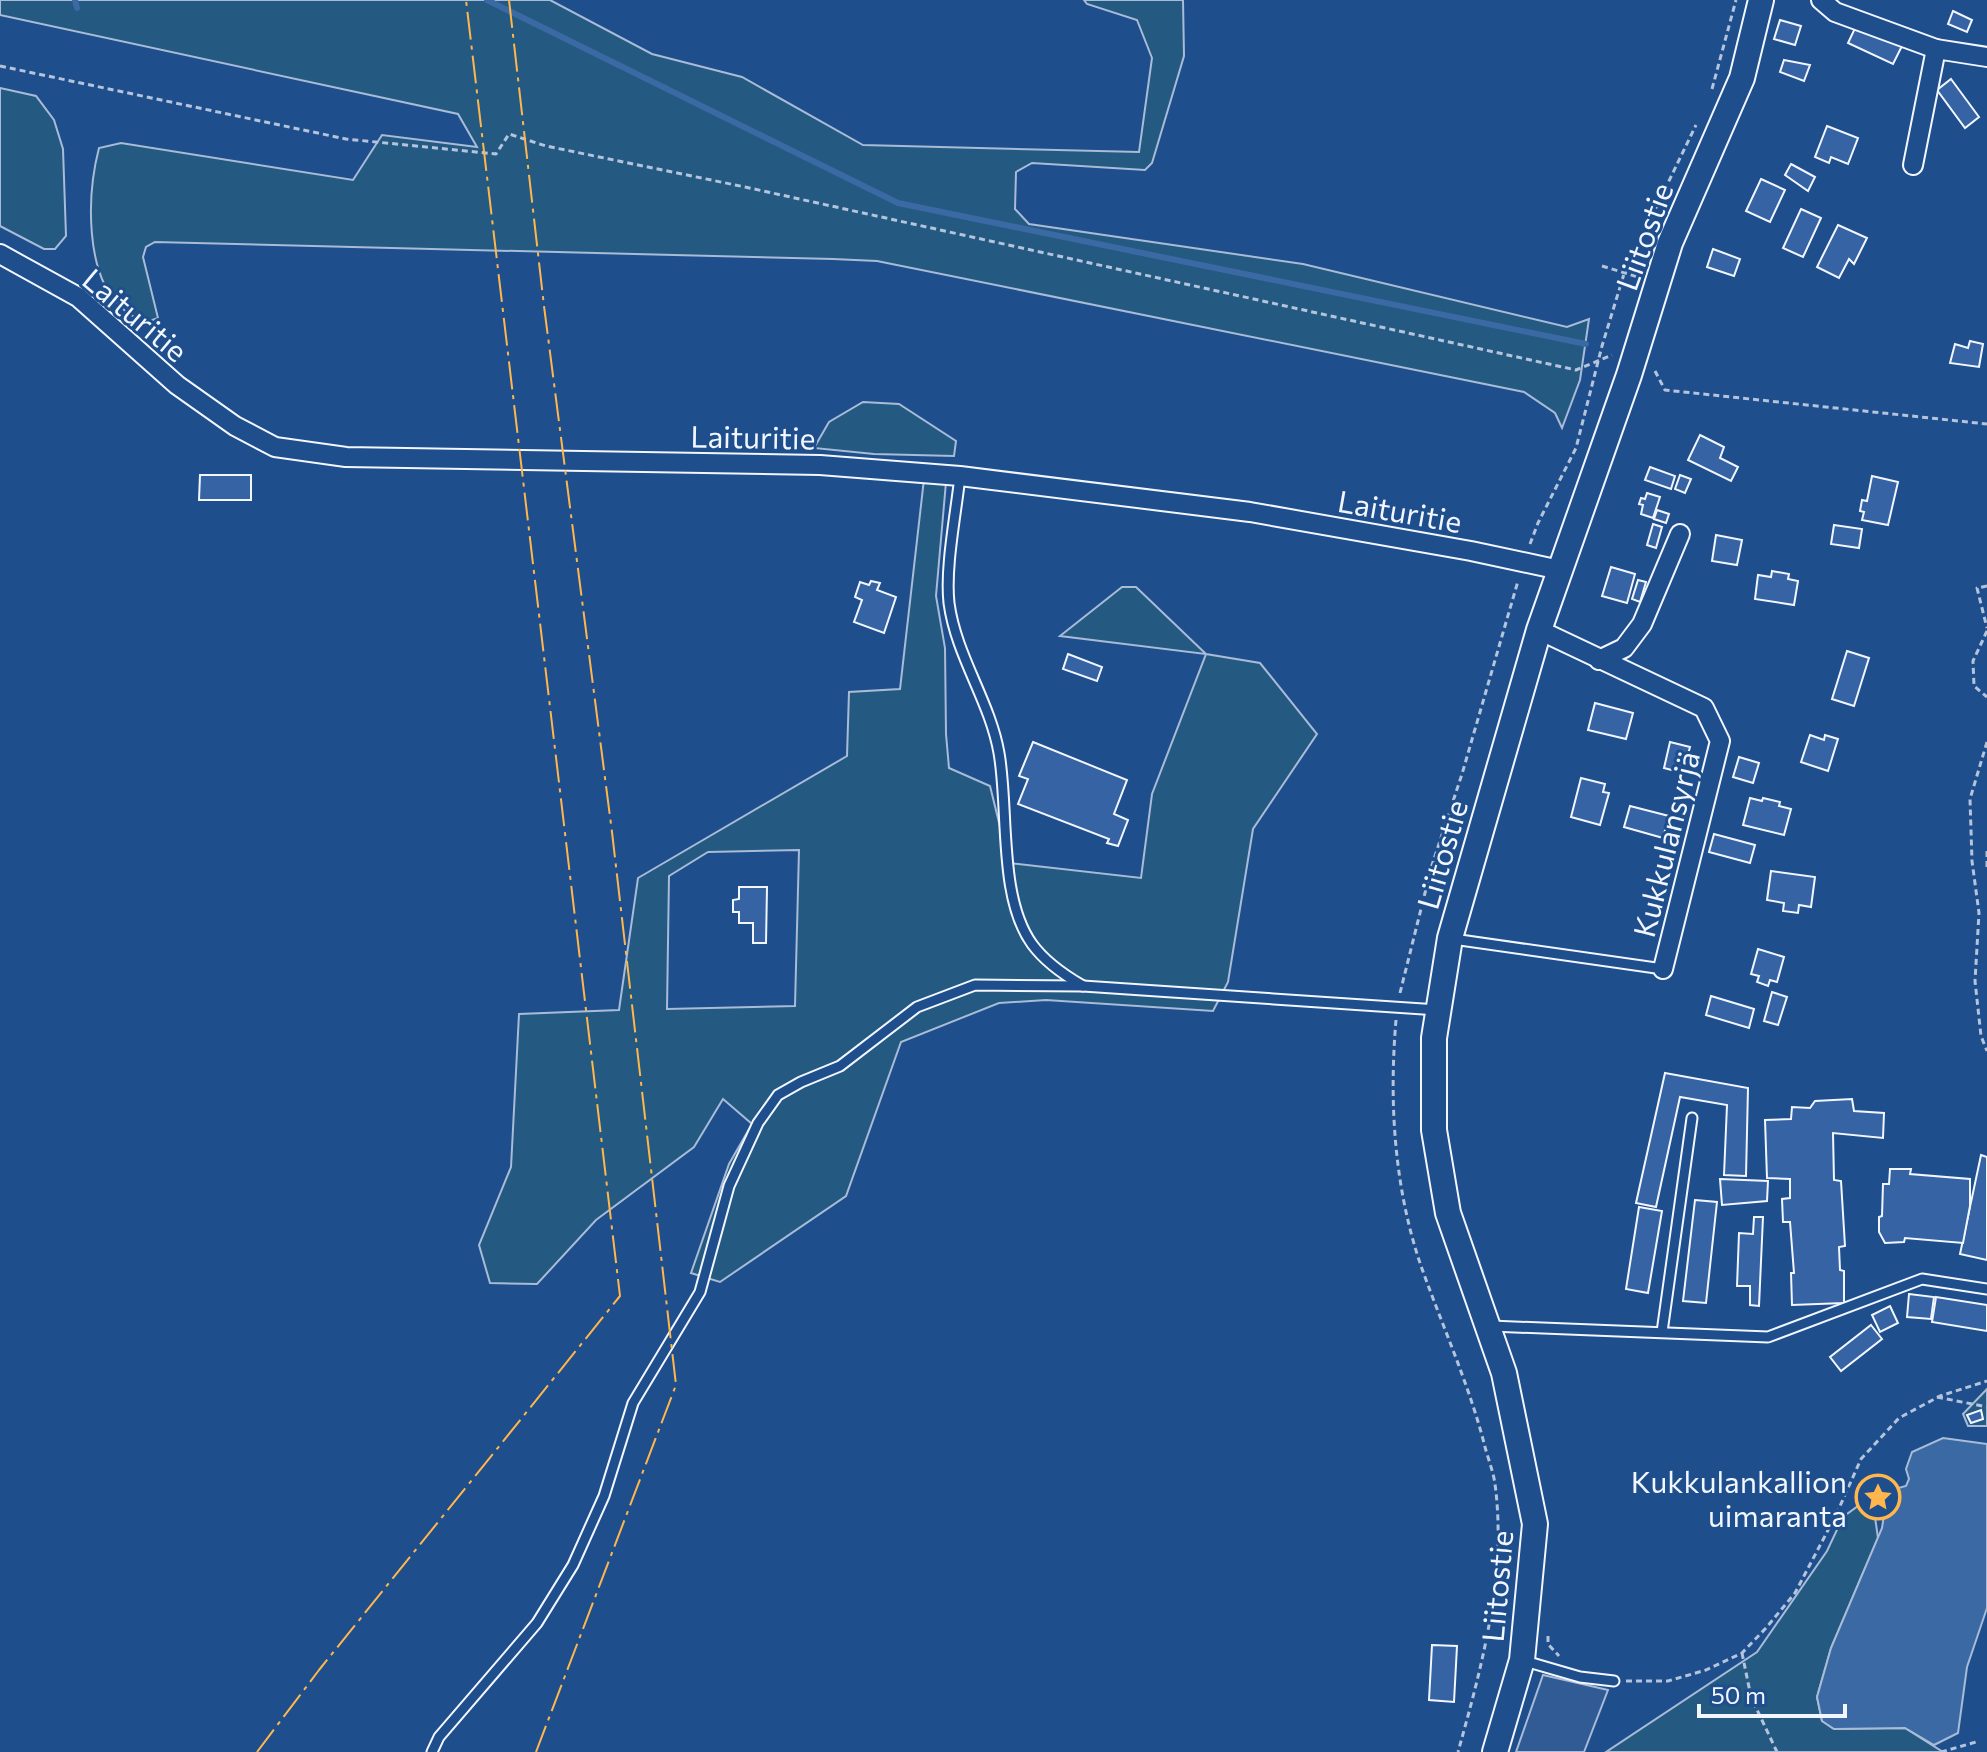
<svg xmlns="http://www.w3.org/2000/svg" width="1987" height="1752" viewBox="0 0 1987 1752" font-family="Commissioner,sans-serif">
<style>
.green{fill:#245a82;stroke:#a8bbd7;stroke-width:2;fill-rule:evenodd}
.parking{fill:#305b95;stroke:#a8bbd7;stroke-width:2}
.water{fill:#3b69a3;stroke:#a8bbd7;stroke-width:2}
.lines{fill:none;stroke-linecap:round;stroke-linejoin:round}
.stream{stroke:#3b69a3;stroke-width:6}
.building{fill:#3563a3;stroke:#f2f6ff;stroke-width:2}
.lane-casing{stroke:#f2f6ff;stroke-width:13}
.street-casing{stroke:#f2f6ff;stroke-width:22}
.secondary-casing{stroke:#f2f6ff;stroke-width:28}
.path{stroke:#b3c4dc;stroke-width:3;stroke-dasharray:6 4;stroke-linecap:butt}
.lane{stroke:#1f4e8c;stroke-width:9}
.street{stroke:#1f4e8c;stroke-width:18}
.secondary{stroke:#1f4e8c;stroke-width:24}
.power{stroke:#ffb74d;stroke-width:2;stroke-dasharray:28 6 4 6;stroke-linecap:butt}
.labels{text-anchor:middle;dominant-baseline:central;stroke-width:6;stroke-linejoin:round;paint-order:stroke}
.street-label{font-size:30px;fill:#f2f6ff;stroke:#1f4e8c}
.poi-label{font-size:30px;fill:#f2f6ff;stroke:#1f4e8c;text-anchor:end}
</style>
<rect width="100%" height="100%" fill="#1f4e8c"/>
<g class="green">
<path d="M0 0H550L652 54 742 77 863 145 1139 152 1152 58 1137 20 1087 4 1084 0H1183L1184 56 1152 163 1145 170 1032 163 1016 172 1015 209 1029 224 1303 264 1567 327 1589 319 1580 380 1562 428 1555 413 1524 392 877 261 833 259 155 242 146 247 143 257 158 318 144 323C138 318 129 315 123 309 84 276 87 194 99 148L121 143 353 180 382 135 477 147 458 114 0 15Z"/>
<path d="M0 88 36 96 54 120 63 149 66 236 55 249H44L0 226Z"/>
<path d="M863 402 899 404 956 441 954 456 874 454 814 448 829 422Z"/>
<path d="M924 479 946 482 936 596 945 648 946 734 949 768 990 786 1009 863 1141 878 1152 794 1206 654 1060 636 1122 587H1136L1206 654 1260 663 1317 734 1253 829 1228 982 1213 1011 1046 1000 999 1003 901 1042 846 1196 720 1282 691 1273 729 1164 752 1124 723 1099 694 1147 596 1220 537 1284 490 1283 479 1245 511 1167 519 1014 619 1010 638 878 847 756 849 692 900 689ZM799 850 795 1006 667 1009 669 876 708 852Z"/>
<path d="M1987 1389V1426H1968L1963 1414Z"/>
<path d="M1858 1506 1875 1517 1878 1538 1831 1648 1817 1697 1822 1721 1834 1729 1905 1728 1943 1752H1606L1757 1652 1827 1551 1843 1517Z"/>
</g>
<path class="parking" d="M1543 1675 1608 1690 1584 1752H1516Z"/>
<path class="water" d="M1943 1438 1987 1444V1608L1967 1667 1958 1733 1934 1745 1905 1728 1834 1729 1822 1721 1817 1697 1831 1648 1882 1528 1884 1515 1898 1488 1906 1486 1909 1479 1906 1469 1912 1452Z"/>
<g class="lines">
<g class="stream">
<path d="M75 0 77 8"/>
<path d="M487 0 898 203 1586 344"/>
</g>
</g>
<g class="building">
<path d="M1953 11 1972 20 1967 32 1948 24Z"/>
<path d="M1780 20 1801 26 1795 45 1774 39Z"/>
<path d="M1857 24 1902 46 1893 64 1848 43Z"/>
<path d="M1784 60 1810 65 1804 81 1780 72Z"/>
<path d="M1951 79 1979 117 1965 128 1937 90Z"/>
<path d="M1827 126 1858 138 1848 164 1831 157 1829 163 1815 157Z"/>
<path d="M1791 164 1815 177 1808 191 1785 175Z"/>
<path d="M1761 179 1785 190 1770 222 1746 211Z"/>
<path d="M1801 209 1821 218 1803 257 1783 248Z"/>
<path d="M1838 225 1867 238 1854 264 1849 259 1839 278 1817 267Z"/>
<path d="M1713 249 1740 259 1734 276 1707 267Z"/>
<path d="M1970 341 1983 344 1979 367 1950 363 1955 344 1968 348Z"/>
<path d="M1700 435 1724 447 1720 458 1738 467 1731 481 1688 460Z"/>
<path d="M1650 467 1675 476 1671 489 1645 480Z"/>
<path d="M200 475H251V500H199Z"/>
<path d="M1680 475 1691 479 1685 493 1675 489Z"/>
<path d="M1872 476 1898 482 1888 525 1862 520 1864 512 1860 511 1862 500 1867 501Z"/>
<path d="M1647 493 1660 497 1653 518 1641 514 1643 505 1639 504 1641 498 1645 499Z"/>
<path d="M1657 510 1669 514 1666 523 1654 519Z"/>
<path d="M1653 524 1662 527 1656 548 1647 545Z"/>
<path d="M1834 525 1862 529 1859 548 1831 544Z"/>
<path d="M1716 535 1742 540 1737 565 1712 561Z"/>
<path d="M1611 567 1635 574 1627 603 1602 596Z"/>
<path d="M1772 571 1789 574 1788 579 1798 581 1794 605 1755 599 1758 575 1771 577Z"/>
<path d="M1638 580 1646 582 1640 602 1632 599Z"/>
<path d="M871 581 880 583 877 590 896 597 884 633 854 622 862 600 855 597 860 582 869 585Z"/>
<path d="M1847 651 1869 658 1854 706 1832 699Z"/>
<path d="M1068 654 1102 667 1097 681 1063 669Z"/>
<path d="M1595 703 1633 713 1626 739 1588 730Z"/>
<path d="M1810 735 1824 740 1825 735 1838 739 1828 771 1801 762Z"/>
<path d="M1033 742 1127 780 1114 814 1128 820 1118 846 1107 843 1109 839 1018 804 1028 779 1019 776Z"/>
<path d="M1670 742 1690 747 1683 773 1664 768Z"/>
<path d="M1739 757 1759 763 1753 783 1733 777Z"/>
<path d="M1581 778 1605 784 1603 792 1609 793 1600 825 1571 817Z"/>
<path d="M1750 798 1762 801 1763 798 1780 802 1779 806 1791 809 1784 835 1743 825Z"/>
<path d="M1630 806 1669 816 1663 838 1624 827Z"/>
<path d="M1714 834 1755 845 1750 863 1709 852Z"/>
<path d="M1771 871 1815 877 1811 907 1799 905 1798 913 1783 911 1784 903 1767 900Z"/>
<path d="M739 887H767L766 943H753V923H739V912H733V900L739 899Z"/>
<path d="M1758 949 1784 957 1777 982 1770 980 1768 986 1757 982 1759 976 1751 974Z"/>
<path d="M1772 992 1787 997 1778 1025 1764 1021Z"/>
<path d="M1711 996 1754 1009 1749 1028 1706 1015Z"/>
<path d="M1665 1073 1748 1088 1746 1176 1724 1175 1727 1105 1680 1097 1656 1207 1636 1203Z"/>
<path d="M1852 1099 1854 1111 1884 1113 1883 1138 1833 1133 1834 1180 1841 1181 1845 1246 1839 1247 1840 1270 1844 1271V1303L1792 1305 1791 1273H1794L1790 1222H1783L1782 1199 1790 1198V1179L1767 1178 1765 1120 1791 1119 1792 1107 1810 1108 1815 1101Z"/>
<path d="M1981 1155 1987 1157V1260L1960 1254Z"/>
<path d="M1890 1169H1911L1910 1174 1970 1179V1206L1963 1243 1905 1238 1904 1242 1885 1243 1879 1232V1217L1882 1216 1883 1184H1889Z"/>
<path d="M1720 1179 1768 1181 1767 1201 1722 1205Z"/>
<path d="M1695 1200 1717 1202 1706 1303 1683 1301Z"/>
<path d="M1639 1207 1662 1211 1648 1293 1626 1289Z"/>
<path d="M1754 1217H1763L1759 1306 1750 1305V1286H1737L1739 1233 1753 1234Z"/>
<path d="M1909 1294 1934 1297 1931 1319 1907 1317Z"/>
<path d="M1936 1297 1987 1305V1331L1932 1322Z"/>
<path d="M1890 1306 1898 1323 1880 1332 1872 1315Z"/>
<path d="M1871 1325 1882 1339 1841 1371 1830 1357Z"/>
<path d="M1981 1410 1983 1419 1971 1423 1967 1415Z"/>
<path d="M1432 1645 1457 1646 1454 1702 1429 1700Z"/>
</g>
<g class="lines">
<g class="lane-casing">
<g id="lane">
<path d="M960 476C956 514 945 567 949 603 956 656 990 701 999 753 1009 809 998 897 1032 944 1045 962 1064 975 1083 986"/>
<path d="M1453 939 1663 969"/>
<path d="M1491 1326 1768 1337 1922 1279 1987 1289"/>
<path d="M1662 1332 1692 1118"/>
<path d="M1525 1661 1580 1677 1614 1681"/>
<path d="M432 1752 439 1737 537 1623 573 1565 604 1496 633 1403 700 1292 729 1186 758 1123 778 1095 801 1082 840 1066 917 1007 975 985 1083 986 1438 1010"/>
</g>
</g>
<g class="street-casing">
<g id="street">
<path d="M1821 0 1835 12 1936 49 1987 57"/>
<path d="M1913 165 1936 49"/>
<path d="M0 254 78 297 177 385 235 426 275 447 346 457 820 465 960 476 1250 512 1471 551 1560 570"/>
<path d="M1539 630 1704 708 1720 741 1663 969"/>
<path d="M1599 660 1624 648 1642 624 1680 534"/>
</g>
</g>
<g class="secondary-casing">
<path id="secondary" d="M1495 1752 1522 1660 1535 1524 1504 1373 1448 1213 1434 1130V1038L1450 938 1539 630 1629 375 1670 243 1742 78 1761 0"/>
</g>
<g class="path">
<path d="M0 66 346 139 496 154 509 134 546 146 745 187 1576 370 1612 355"/>
<path d="M1712 89 1736 0"/>
<path d="M1602 266 1638 277"/>
<path d="M1655 371 1665 390 1987 424"/>
<path d="M1530 544 1538 523 1576 448 1602 346 1624 274 1696 125"/>
<path d="M1987 586 1977 588 1987 628"/>
<path d="M1987 631 1973 661 1974 686 1987 697"/>
<path d="M1987 742 1970 799 1972 861 1979 913 1975 981 1981 1036 1987 1051"/>
<path d="M1987 851V868"/>
<path d="M1400 993 1432 865 1462 774 1518 581"/>
<path d="M1396 1020C1389 1102 1394 1187 1421 1266 1442 1325 1468 1382 1484 1443 1487 1456 1493 1470 1495 1484 1507 1574 1482 1666 1458 1752"/>
<path d="M1937 1397 1987 1407"/>
<path d="M1489 1622 1505 1625"/>
<path d="M1548 1636V1644L1559 1656"/>
<path d="M1742 1653 1751 1697 1777 1752"/>
<path d="M1626 1681H1668L1706 1670 1742 1653 1766 1628 1795 1593 1836 1515 1861 1459 1899 1418 1940 1396 1987 1381"/>
<path d="M1941 1752 1976 1742"/>
</g>
<use href="#lane" class="lane"/>
<use href="#street" class="street"/>
<use href="#secondary" class="secondary"/>
<g class="power">
<path d="M509 0 544 306 612 832 676 1385 536 1752"/>
<path d="M257 1752 319 1670 620 1296 466 0"/>
</g>
</g>
<defs>
<g id="sight-ring" transform="scale(2.3)"><circle r="9.5" fill="#1f4e8c" stroke="#ffb74d" stroke-width="1.5"/><path d="M0-6L1.8-2.2L6-1.7L2.9 1.2L3.7 5.4L0 3.3L-3.7 5.4L-2.9 1.2L-6-1.7L-1.8-2.2Z" fill="#ffb74d"/></g>
</defs>
<g fill-rule="evenodd">
<use href="#sight-ring" x="1878" y="1497"/>
</g>
<g class="labels">
<g class="street-label">
<text transform="translate(1643 236) rotate(-70)">Liitostie</text>
<text transform="translate(136 314) rotate(40)">Laituritie</text>
<text transform="translate(753 436) rotate(1)">Laituritie</text>
<text transform="translate(1400 510) rotate(10)">Laituritie</text>
<text transform="translate(1665 844) rotate(-76)">Kukkulansyrjä</text>
<text transform="translate(1441 854) rotate(-74)">Liitostie</text>
<text transform="translate(1496 1586) rotate(-85)">Liitostie</text>
</g>
<g class="poi-label">
<text x="1847" y="1480">Kukkulankallion<tspan x="1847" dy="34">uimaranta</tspan></text>
</g>
</g>
<path d="M1699 1704v12h146v-12" fill="none" stroke="#f2f6ff" stroke-width="4"/>
<text x="1711" y="1704" font-size="24" fill="#f2f6ff" stroke="#1f4e8c" stroke-width="6" paint-order="stroke">50 m</text>
</svg>
